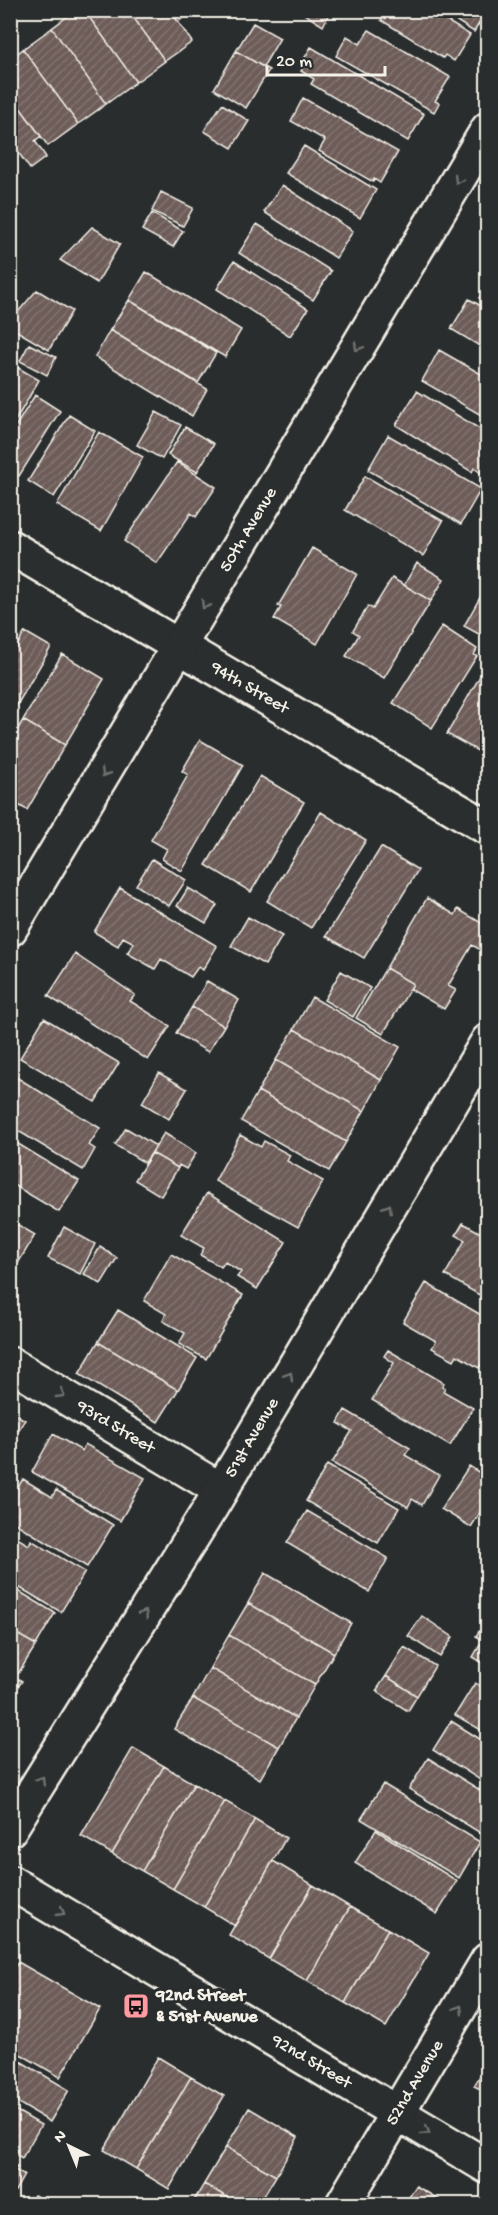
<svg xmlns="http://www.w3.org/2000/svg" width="498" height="2215" font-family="'Gochi Hand',sans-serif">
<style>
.building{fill:url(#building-hatch);stroke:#f4f1e8;stroke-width:1.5}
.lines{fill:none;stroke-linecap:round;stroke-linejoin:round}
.minor-casing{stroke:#f4f1e8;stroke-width:38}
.minor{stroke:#2a2d2e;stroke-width:33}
.oneway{stroke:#71726f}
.labels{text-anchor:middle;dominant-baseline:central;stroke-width:6;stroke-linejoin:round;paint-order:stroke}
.street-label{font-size:18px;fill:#f4f1e8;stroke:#2a2d2e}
.poi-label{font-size:18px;font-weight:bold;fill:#f4f1e8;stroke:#2a2d2e;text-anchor:start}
</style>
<defs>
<pattern id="building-hatch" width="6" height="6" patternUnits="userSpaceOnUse" patternTransform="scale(1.5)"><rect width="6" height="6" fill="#6d5b59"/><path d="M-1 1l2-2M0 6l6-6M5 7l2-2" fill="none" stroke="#827371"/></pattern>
</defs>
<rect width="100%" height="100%" fill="#2a2d2e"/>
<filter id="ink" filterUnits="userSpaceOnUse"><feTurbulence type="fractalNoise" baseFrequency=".0167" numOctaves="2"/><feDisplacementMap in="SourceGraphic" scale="12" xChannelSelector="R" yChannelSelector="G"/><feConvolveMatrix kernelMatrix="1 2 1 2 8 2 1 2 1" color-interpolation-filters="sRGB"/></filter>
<g filter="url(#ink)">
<!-- building -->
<path class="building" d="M76 10H84L136 82 106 104 52 28Z
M84 10H128L165 61 136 82Z
M128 10H170L192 42 165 61Z
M170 10H193L178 22Z
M298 10H331L323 26Z
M375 10H429L470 35 454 61 445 55 443 58 381 20 384 16Z
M439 10H487L474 32Z
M253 23 280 38 263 67 236 51Z
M52 28 106 104 78 124 23 49Z
M369 30 450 77 435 101 439 103 434 112 336 56 347 36 360 44Z
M311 47 424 114 408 141 311 84 314 79 301 71 307 61 304 59Z
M23 49 78 124 48 146 10 94V59Z
M236 51 269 70 246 108 214 89Z
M10 94 41 136 35 141 46 157 30 169 18 152 10 157Z
M303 98 398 152 380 183 374 179 373 182 319 151 325 140 291 121Z
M222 104 249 121 232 148 204 131Z
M304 146 376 190 360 218 286 173Z
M282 185 353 231 336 258 264 212Z
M161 192 193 208 183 226 152 211Z
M152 213 183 231 173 247 142 230Z
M257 224 331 271 313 300 239 253Z
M92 227 120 244 97 283 60 260Z
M234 261 308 309 290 336 217 289Z
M146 272 241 330 225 357 129 300Z
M488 283V303L479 298Z
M37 290 72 311 49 350 10 327V321Z
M469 299 488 310V351L451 329Z
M129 300 216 353 198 383 110 330Z
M110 330 207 389 192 416 95 357Z
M29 344 56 357 47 375 20 361Z
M439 350 488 378V419L422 381Z
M10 363 39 380 10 430Z
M417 391 488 434V463L481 473 474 468 472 472 396 425Z
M35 395 60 411 19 476 10 471V435Z
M156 412 181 425 162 459 137 445Z
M69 415 95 431 54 497 28 481Z
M185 427 214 444 197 472 168 455Z
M99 432 143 457 101 531 57 505Z
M388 435 481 489 461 524 368 470Z
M177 462 216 487 196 517 191 513 157 563 124 541Z
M365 476 443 521 423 556 345 510Z
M312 548 357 574 317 644 274 619 281 607 278 606Z
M417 563 444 579 431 601 404 585Z
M392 578 431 601 384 678 346 656 359 635 353 631 368 606 373 609Z
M482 594 488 597V639L464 626Z
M442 626 477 649 474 655 477 656 432 728 393 703Z
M25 632 51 647 10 717V658Z
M62 654 104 679 65 745 23 720Z
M488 662V750L485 755 447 734Z
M23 720 65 745 27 810 10 800V742Z
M200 740 243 765 182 871 162 859 167 849 151 840 188 775 182 771Z
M260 776 304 802 251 892 206 865Z
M321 812 366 840 311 928 267 901Z
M381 847 418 870 364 958 326 936Z
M152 859 186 880 169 906 136 885Z
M120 888 217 946 203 970 198 967 191 977 161 959 155 969 127 953 134 943 123 937 118 946 94 932Z
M188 888 217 905 206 923 177 906Z
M427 898 455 915 458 909 488 927V937L481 950 472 945 448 986 456 990 444 1009 410 989 413 984 386 968Z
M248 917 282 936 265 965 231 946Z
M75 954 135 995 130 1001 170 1026 148 1060 48 996Z
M386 968 413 984 383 1034 356 1018Z
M341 971 370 988 353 1017 324 1000Z
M207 981 239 1000 224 1026 192 1007Z
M312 997 400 1047 381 1080 294 1029Z
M192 1007 224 1026 208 1052 176 1033Z
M44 1018 119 1063 95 1102 20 1058Z
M294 1029 381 1080 364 1111 276 1060Z
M276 1060 364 1111 346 1142 258 1091Z
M159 1073 187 1089 169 1119 142 1103Z
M11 1074 100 1128 89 1145 95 1149 83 1170 10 1126Z
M258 1091 346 1142 329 1171 241 1121Z
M126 1128 156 1146 145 1163 115 1145Z
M164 1133 196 1153 186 1169 179 1165 178 1168 152 1153Z
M240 1135 261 1147 264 1141 290 1155 287 1161 323 1181 298 1227 215 1181Z
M10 1139 79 1181 59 1212 10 1183Z
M152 1153 178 1168 161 1196 135 1180Z
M207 1193 286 1242 257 1289 237 1277 241 1272 225 1262 221 1267 200 1255 204 1248 181 1235Z
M10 1220 35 1235 14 1270 10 1268Z
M463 1223 488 1237V1300L445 1275 465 1240 456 1235Z
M64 1227 95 1244 80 1274 48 1258Z
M100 1247 117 1258 101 1284 84 1274Z
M171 1254 243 1295 206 1359 179 1344 185 1333 163 1321 166 1314 144 1301Z
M426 1283 488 1319V1354L479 1368 457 1355 454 1360 432 1348 436 1341 403 1322Z
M118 1310 197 1358 178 1390 98 1342Z
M98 1342 178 1390 158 1422 79 1374Z
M388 1350 444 1383 442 1386 445 1388 443 1391 473 1408 450 1446 372 1400 394 1363 384 1356Z
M345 1410 410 1448 405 1455 439 1475 422 1505 412 1499 408 1507 332 1463 352 1431 338 1423Z
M10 1411 25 1420 10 1443Z
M53 1434 82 1451 85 1444 145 1478 120 1521 32 1472Z
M327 1465 399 1508 378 1543 306 1501Z
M469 1466 488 1478V1500L471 1527 441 1509Z
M23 1479 52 1497 56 1490 113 1525 87 1567 10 1520V1499Z
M307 1511 388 1558 369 1592 287 1543Z
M10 1534 29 1545 31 1540 85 1572 61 1612 10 1582Z
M265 1573 351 1623 334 1653 248 1603Z
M10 1586 55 1613 36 1645 10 1630Z
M248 1603 334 1653 315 1685 229 1635Z
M422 1616 453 1637 440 1657 408 1636Z
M486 1621 488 1622V1666L473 1657 483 1640 476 1636Z
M10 1630 36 1645 16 1677 10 1674Z
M229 1635 315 1685 296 1718 210 1668Z
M404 1647 435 1666 417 1696 386 1676Z
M210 1668 296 1718 279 1747 193 1698Z
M10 1674 22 1681 10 1699Z
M386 1676 417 1696 408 1711 376 1691Z
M475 1683 488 1690V1734L455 1715Z
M193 1698 279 1747 260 1779 174 1729Z
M451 1721 488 1744V1785L433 1750Z
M133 1748 164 1766 112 1854 81 1836Z
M428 1758 488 1795V1825L482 1834 409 1789Z
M164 1766 194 1784 142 1871 112 1854Z
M194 1784 225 1801 173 1889 142 1871Z
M383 1784 480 1842 459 1878 361 1819Z
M225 1801 255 1819 204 1907 173 1889Z
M255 1819 286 1838 235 1926 204 1907Z
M376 1830 457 1881 437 1914 355 1863Z
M273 1861 313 1885 269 1959 229 1935Z
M313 1885 350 1907 307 1981 269 1959Z
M350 1907 388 1929 345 2003 307 1981Z
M388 1929 429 1953 386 2027 345 2003Z
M18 1962 100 2009 60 2077 10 2048V1975Z
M10 2055 69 2090 50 2122 10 2098Z
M158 2057 191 2077 136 2169 104 2150Z
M488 2063V2093L474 2086Z
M191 2077 224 2096 169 2189 136 2169Z
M10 2107 41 2125 22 2158 10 2151Z
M249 2108 298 2137 276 2176 226 2147Z
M226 2147 276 2176 259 2204H239L204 2184Z
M10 2162 18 2167 15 2170 24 2175 14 2193 10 2190Z
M204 2184 239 2204H192Z
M416 2186 447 2204H405Z
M34 2195 50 2204H29Z"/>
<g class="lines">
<defs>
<g id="minor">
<path id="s1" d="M10 547 488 828"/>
<path id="s2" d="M10 929 488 129"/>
<path id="s3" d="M10 1364 221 1490"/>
<path id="s4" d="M10 1829 211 1507 488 1041"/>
<path id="s5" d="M10 1882 488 2167"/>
<path id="s6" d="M343 2204 488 1960"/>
</g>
</defs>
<!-- minor casing -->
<use href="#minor" class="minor-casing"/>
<!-- minor -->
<use href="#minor" class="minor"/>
</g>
<!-- one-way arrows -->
<defs><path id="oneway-chevron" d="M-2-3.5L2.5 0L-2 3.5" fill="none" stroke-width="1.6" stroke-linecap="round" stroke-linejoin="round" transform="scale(1.5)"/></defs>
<g class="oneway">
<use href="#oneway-chevron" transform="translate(458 180) rotate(121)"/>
<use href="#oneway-chevron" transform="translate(358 347) rotate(121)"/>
<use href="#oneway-chevron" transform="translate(205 605) rotate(121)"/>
<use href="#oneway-chevron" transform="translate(105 773) rotate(121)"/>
<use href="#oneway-chevron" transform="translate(388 1208) rotate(-59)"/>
<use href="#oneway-chevron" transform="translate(289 1376) rotate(-59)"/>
<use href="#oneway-chevron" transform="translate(61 1394) rotate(31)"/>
<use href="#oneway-chevron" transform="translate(144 1614) rotate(-58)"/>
<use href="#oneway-chevron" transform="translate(41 1780) rotate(-58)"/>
<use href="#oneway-chevron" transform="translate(61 1912) rotate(31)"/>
<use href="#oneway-chevron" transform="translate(459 2009) rotate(-59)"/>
<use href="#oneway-chevron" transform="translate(426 2131) rotate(31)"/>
</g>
</g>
<!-- icons -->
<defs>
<symbol id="bus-square" viewBox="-11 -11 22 22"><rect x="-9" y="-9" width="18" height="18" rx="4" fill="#ff9aa2" stroke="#2a2d2e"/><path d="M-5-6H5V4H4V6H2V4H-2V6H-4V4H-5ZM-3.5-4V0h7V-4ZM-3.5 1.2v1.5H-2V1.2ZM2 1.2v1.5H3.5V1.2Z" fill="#111"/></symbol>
</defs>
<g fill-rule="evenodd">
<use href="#bus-square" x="121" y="1991" width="30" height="30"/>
</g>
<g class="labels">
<!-- street labels -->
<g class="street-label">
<text stroke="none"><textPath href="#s2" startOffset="465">50th Avenue</textPath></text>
<text stroke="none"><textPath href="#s1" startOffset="278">94th Street</textPath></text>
<text stroke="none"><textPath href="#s3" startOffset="123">93rd Street</textPath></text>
<text stroke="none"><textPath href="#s4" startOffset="460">51st Avenue</textPath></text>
<text stroke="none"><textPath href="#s5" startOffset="351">92nd Street</textPath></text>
<text stroke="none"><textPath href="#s6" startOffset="141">52nd Avenue</textPath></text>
</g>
<!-- poi labels -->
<g class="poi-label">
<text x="156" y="1996">92nd Street<tspan x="156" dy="21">&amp; 51st Avenue</tspan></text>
</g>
</g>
<!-- margin -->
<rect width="498" height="2215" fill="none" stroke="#2a2d2e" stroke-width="36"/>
<rect x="18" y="18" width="462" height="2179" fill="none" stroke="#f4f1e8" stroke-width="2" filter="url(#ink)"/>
<!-- north arrow -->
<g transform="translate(69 2146) rotate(317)" stroke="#2a2d2e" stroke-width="4.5" paint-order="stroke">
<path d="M0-4.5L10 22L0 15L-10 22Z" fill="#f4f1e8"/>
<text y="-9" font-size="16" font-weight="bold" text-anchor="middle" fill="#f4f1e8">N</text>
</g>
<!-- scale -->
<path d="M267 66v9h118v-9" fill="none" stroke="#f4f1e8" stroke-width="3"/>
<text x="276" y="66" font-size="18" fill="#f4f1e8" stroke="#2a2d2e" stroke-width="4.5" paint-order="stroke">20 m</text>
</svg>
